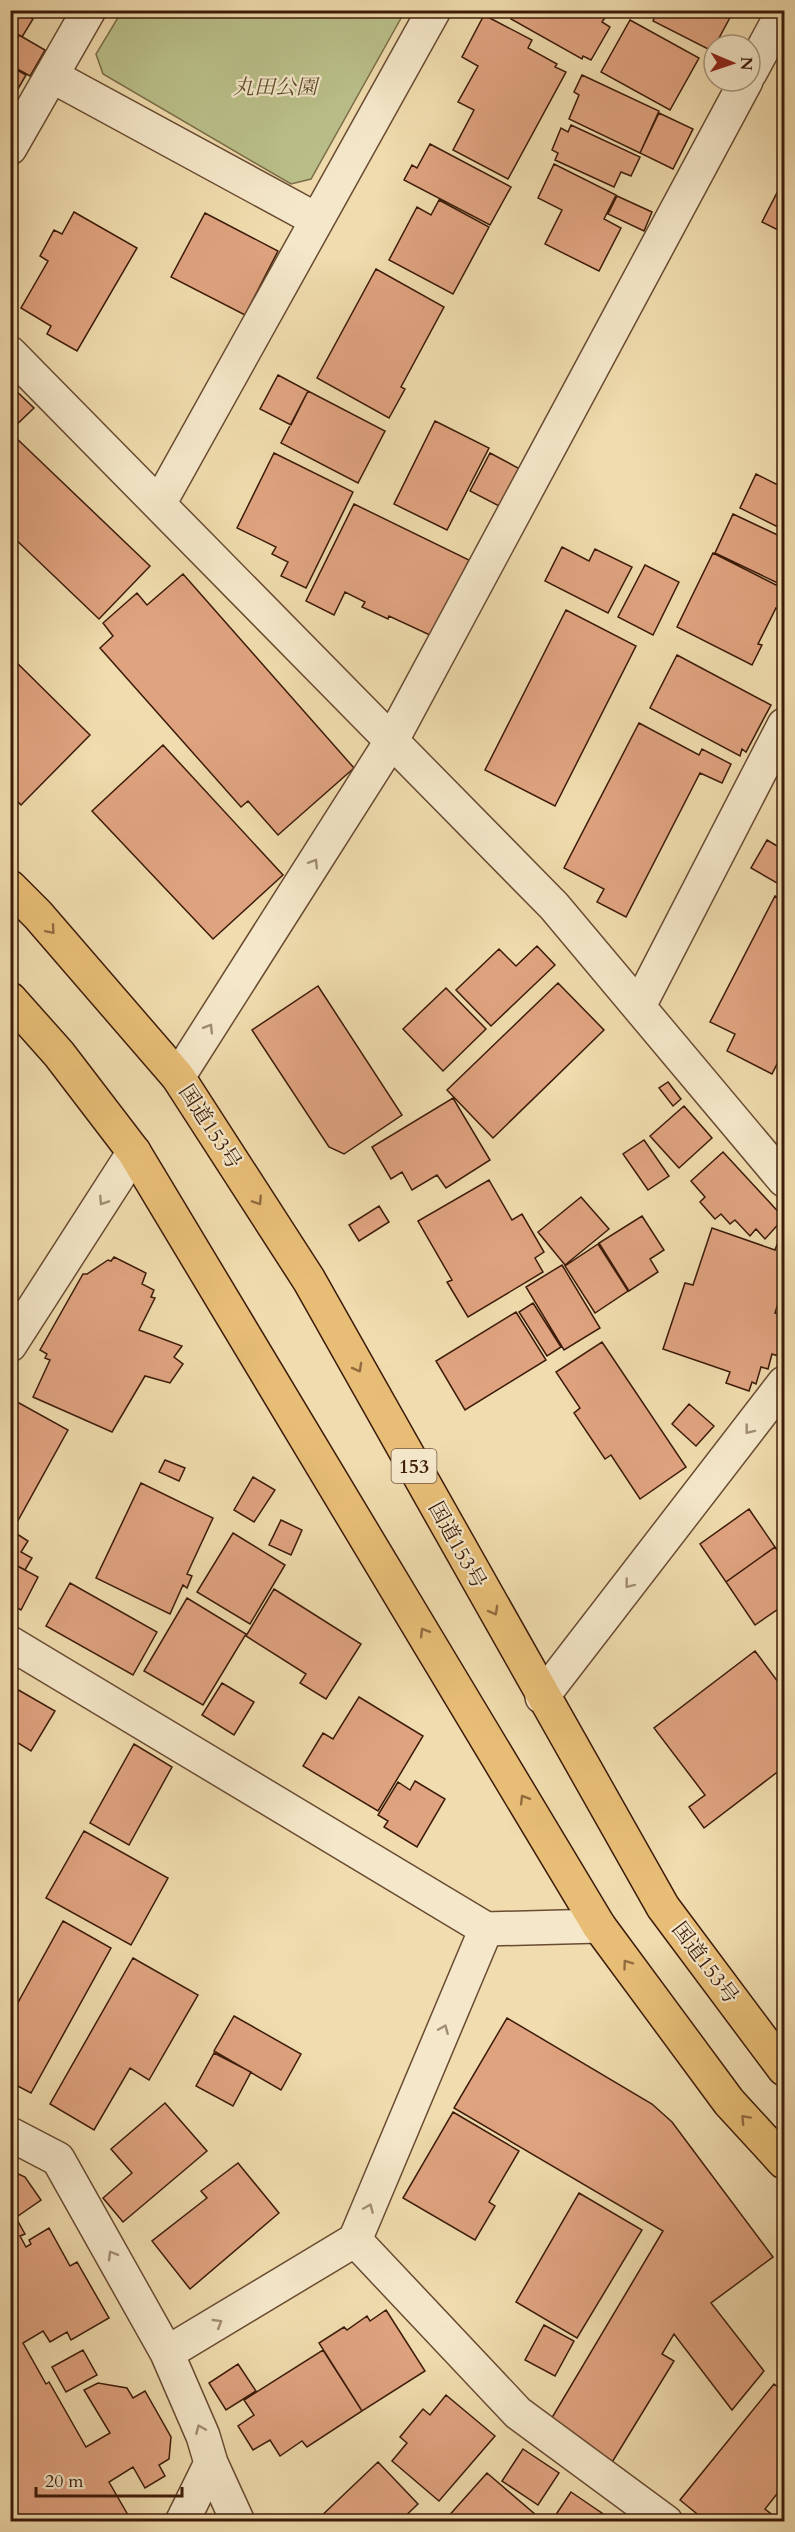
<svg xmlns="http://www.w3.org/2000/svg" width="795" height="2532" font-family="Cardo,'Noto Serif JP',serif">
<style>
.green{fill:#bac08a;stroke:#7b6e4a;stroke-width:1.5}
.building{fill:#e0a380;stroke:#3c1b09;stroke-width:1.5}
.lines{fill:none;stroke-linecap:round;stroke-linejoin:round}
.minor-casing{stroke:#694b32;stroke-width:36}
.trunk-casing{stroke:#3c1b09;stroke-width:36}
.minor{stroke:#f5e8ca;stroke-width:33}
.trunk{stroke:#e8be77;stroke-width:33}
.oneway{stroke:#a28c73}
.oneway2{stroke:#926c40}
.labels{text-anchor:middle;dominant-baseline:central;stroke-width:4.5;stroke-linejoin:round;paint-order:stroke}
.shield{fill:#f5e8ca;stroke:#745843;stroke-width:1.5}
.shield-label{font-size:20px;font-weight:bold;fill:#3c1b09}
.park-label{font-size:21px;font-style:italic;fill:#624d30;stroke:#f5e8ca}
.street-label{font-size:21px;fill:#3c1b09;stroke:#f5e8ca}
</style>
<rect width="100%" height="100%" fill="#f0dcae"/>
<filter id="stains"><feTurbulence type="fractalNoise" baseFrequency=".00333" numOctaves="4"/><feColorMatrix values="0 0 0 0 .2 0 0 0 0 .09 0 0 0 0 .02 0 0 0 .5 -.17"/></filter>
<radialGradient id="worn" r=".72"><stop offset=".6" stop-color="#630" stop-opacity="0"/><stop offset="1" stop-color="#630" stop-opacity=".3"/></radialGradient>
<!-- green -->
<path class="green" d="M122 11V10L405 11 311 179 291 184 103 74 96 54Z"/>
<!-- building -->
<path class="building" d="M10 10H18L33 19 22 37 19 35 10 50Z
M516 10H596L606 16 602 22 610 27 591 60 583 56 582 59 511 19Z
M658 10H730L733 12 712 51 653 21Z
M484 15 532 40 528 48 557 64 555 67 566 72 508 179 453 150 474 110 458 102 478 66 462 57Z
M630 20 699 58 670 110 601 72Z
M19 35 45 50 30 76 10 65V50Z
M10 66 26 75 15 94 12 93 10 96Z
M582 75 659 111 640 153 569 119 579 95 574 92Z
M659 113 693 129 673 169 640 153Z
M571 125 640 157 631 176 621 172 614 187 555 160 558 153 552 150 561 128 568 132Z
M430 144 511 187 490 225 404 180 412 165 417 168Z
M554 164 616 195 604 219 621 228 599 271 545 244 562 210 538 198Z
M782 183 784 184V233L762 222Z
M617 196 652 212 644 231 608 214Z
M439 200 489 227 453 294 389 260 417 207 431 215Z
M74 212 137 248 77 351 47 334 51 326 21 308 48 261 40 256 54 230 62 234Z
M205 213 278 251 245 315 171 277Z
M376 269 444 307 401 387 405 389 389 418 317 378Z
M278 375 308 391 291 425 260 409Z
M10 385 34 408 10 431Z
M308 391 385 431 358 483 281 443Z
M435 421 489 448 447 530 394 504Z
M13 435 150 566 99 619 10 534V438Z
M274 453 353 492 306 588 281 576 288 562 272 554 276 547 237 528Z
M490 453 520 469 501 507 470 491Z
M756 474 784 488V534L781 532 782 529 740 508Z
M354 504 469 560 432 636 389 616 388 619 362 607 365 602 345 592 334 615 306 601Z
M733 514 784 538V586L715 553Z
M562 547 589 561 595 549 632 567 608 613 545 581Z
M713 553 784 589V603L781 610 776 608 758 644 762 645 752 665 677 627Z
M645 565 679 582 653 635 618 617Z
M183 574 354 768 278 835 248 801 241 807 100 648 113 636 103 623 137 593 147 605Z
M566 610 636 646 555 806 485 770Z
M677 655 771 705 746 752 742 749 740 756 650 708Z
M10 656 90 735 21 805 10 794Z
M639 723 699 755 702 749 731 764 722 783 700 773 626 917 597 902 604 889 564 868Z
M163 745 283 875 213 939 92 811Z
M767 840 784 850V887L751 868Z
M775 896 784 901V1050L772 1074 727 1051 735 1034 710 1022Z
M537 946 555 965 491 1026 456 990 499 949 516 966Z
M558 983 604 1030 493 1138 447 1090Z
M318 986 402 1115 344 1154 329 1147 252 1030Z
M446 988 486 1029 443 1071 403 1029Z
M668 1082 681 1099 673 1106 659 1088Z
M453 1098 490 1160 446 1188 437 1175 412 1190 402 1172 391 1179 372 1147Z
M684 1106 712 1138 679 1168 650 1136Z
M644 1140 669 1176 648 1190 623 1154Z
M723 1152 784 1218 765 1239 756 1229 750 1236 735 1220 730 1224 721 1214 715 1219 700 1202 705 1197 691 1181Z
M489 1180 512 1220 522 1214 544 1252 535 1258 543 1272 468 1317 447 1282 452 1280 418 1221Z
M581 1197 609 1229 565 1265 538 1232Z
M379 1206 389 1222 359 1241 349 1225Z
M642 1216 664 1250 650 1259 658 1272 629 1291 599 1243Z
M712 1228 775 1250 780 1237 784 1238V1285L775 1313 784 1316V1335L778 1356 772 1354 768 1369 761 1367 756 1384 752 1382 749 1391 726 1383 730 1372 663 1349 685 1283 693 1285Z
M598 1244 628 1291 595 1313 565 1266Z
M114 1257 146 1273 142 1284 154 1290 151 1297 155 1298 139 1330 182 1346 174 1357 183 1364 170 1383 145 1376 112 1432 33 1397 50 1360 45 1358 47 1354 40 1350 83 1274H87L108 1260 111 1261Z
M562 1265 600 1328 564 1350 526 1287Z
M533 1303 561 1347 547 1356 519 1312Z
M516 1312 546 1360 465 1410 436 1361Z
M602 1342 686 1467 640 1499 611 1455 605 1459 574 1413 580 1408 556 1372Z
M10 1398 68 1430 10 1535Z
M689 1404 714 1426 696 1446 672 1424Z
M165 1460 185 1468 179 1481 159 1472Z
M253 1477 275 1490 254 1522 234 1510Z
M141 1483 213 1518 187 1574 192 1576 187 1588 183 1585 170 1614 96 1578Z
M749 1509 775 1547 726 1582 700 1544Z
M281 1520 302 1530 291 1555 269 1545Z
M233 1533 285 1565 250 1624 197 1592Z
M17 1534 28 1541 21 1552 32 1558 25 1570 10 1562V1546Z
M775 1547 784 1560V1605L755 1625 726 1582Z
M10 1562 38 1577 21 1610 10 1604Z
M70 1583 157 1632 133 1675 46 1626Z
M274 1589 361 1644 326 1699 300 1683 306 1674 246 1636Z
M187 1598 246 1634 203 1705 144 1671Z
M755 1651 784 1690V1767L704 1828 689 1807 705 1795 654 1728Z
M222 1683 254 1702 234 1735 202 1715Z
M15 1688 55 1711 31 1751 10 1738V1695Z
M359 1697 423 1736 378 1811 303 1766 323 1733 333 1739Z
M134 1744 172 1767 129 1845 90 1823Z
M415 1781 445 1799 417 1847 384 1827 388 1821 378 1815 398 1782 410 1790Z
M84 1831 168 1878 131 1945 46 1898Z
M63 1921 111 1948 31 2093 10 2082V2017Z
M133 1958 198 1995 149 2080 130 2068 94 2130 50 2104Z
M234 2016 301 2054 281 2090 214 2051Z
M507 2018 652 2104 672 2122 773 2257 711 2303 764 2371 732 2410 674 2334 662 2354 674 2361 611 2464 547 2426 663 2231 454 2108Z
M214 2053 251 2072 233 2106 196 2086Z
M165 2103 207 2151 123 2222 103 2198 132 2173 111 2149Z
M453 2112 519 2151 489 2202 495 2206 475 2240 403 2198Z
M238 2163 279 2213 190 2289 152 2241 207 2198 201 2191Z
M10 2170 25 2177 41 2200 18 2216 10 2203Z
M579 2193 642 2230 577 2338 516 2302Z
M10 2207 25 2234 20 2236 26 2247 31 2244 29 2240 49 2228 70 2266 77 2262 109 2318 71 2340 67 2332 50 2342 43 2331 23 2343 46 2384 49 2382 86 2447 110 2433 84 2390 98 2383 127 2388 133 2398 145 2391 171 2437 169 2459 159 2465 165 2476 145 2488 133 2467 109 2482 132 2522 10 2521Z
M386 2310 425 2371 362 2411 319 2343 344 2327 347 2330 367 2316 370 2321Z
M544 2325 574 2341 555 2376 525 2360Z
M83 2350 97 2375 66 2392 52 2367Z
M323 2350 362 2411 307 2447 302 2441 280 2456 270 2440 253 2450 238 2426 254 2415 244 2400Z
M238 2364 256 2391 226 2410 209 2383Z
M774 2384 784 2392V2485L765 2509 774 2516 769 2522H707L680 2500Z
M446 2395 495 2436 439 2501 392 2461 407 2443 400 2437 423 2409 430 2415Z
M523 2449 559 2473 538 2505 502 2481Z
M378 2462 418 2504 399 2522H315Z
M487 2473 543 2521 542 2522H449L446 2519Z
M571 2492 615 2522H551Z"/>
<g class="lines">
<defs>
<path id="minor" d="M750 73 784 10
M52 76 317 220
M10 148 89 10
M10 353 554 906 784 1180
M159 504 434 10
M639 1006 784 725
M178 1077 392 740 746 81
M10 1345 134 1152
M10 1643 486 1929 599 1926
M542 1697 784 1383
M10 2134 58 2159 167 2353 203 2436 211 2463 238 2522
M355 2240 518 2413 666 2522
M167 2353 355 2240 486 1929
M182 2522 211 2463"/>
<path id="trunk" d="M10 887 38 915 178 1077 309 1280 663 1907 784 2069
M10 999 59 1054 134 1152 599 1926 729 2102 784 2162"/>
</defs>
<!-- minor casing -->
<use href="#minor" class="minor-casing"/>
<!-- trunk casing -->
<use href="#trunk" class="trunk-casing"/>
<!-- minor -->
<use href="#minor" class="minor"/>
<!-- trunk -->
<use href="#trunk" class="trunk"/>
</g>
<!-- one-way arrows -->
<defs><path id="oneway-chevron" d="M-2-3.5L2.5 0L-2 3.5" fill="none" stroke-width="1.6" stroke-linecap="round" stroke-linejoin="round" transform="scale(1.5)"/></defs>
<g class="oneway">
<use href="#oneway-chevron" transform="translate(314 863) rotate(-58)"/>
<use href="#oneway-chevron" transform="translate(209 1028) rotate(-58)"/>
<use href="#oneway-chevron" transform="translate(103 1201) rotate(123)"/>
<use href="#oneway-chevron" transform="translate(749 1430) rotate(128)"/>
<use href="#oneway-chevron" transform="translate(629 1584) rotate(128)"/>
<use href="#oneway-chevron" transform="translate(444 2029) rotate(-67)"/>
<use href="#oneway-chevron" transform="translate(369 2208) rotate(-67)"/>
<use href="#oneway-chevron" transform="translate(112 2255) rotate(-120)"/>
<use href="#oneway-chevron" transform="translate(218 2323) rotate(-31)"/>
<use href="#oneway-chevron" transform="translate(200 2429) rotate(-113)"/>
</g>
<g class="oneway2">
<use href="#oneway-chevron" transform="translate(51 930) rotate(49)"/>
<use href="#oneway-chevron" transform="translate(258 1201) rotate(57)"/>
<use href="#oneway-chevron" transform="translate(358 1368) rotate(61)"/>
<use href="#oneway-chevron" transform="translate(494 1611) rotate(61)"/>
<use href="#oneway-chevron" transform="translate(424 1632) rotate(-121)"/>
<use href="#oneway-chevron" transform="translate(524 1799) rotate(-121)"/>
<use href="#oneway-chevron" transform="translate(627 1964) rotate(-126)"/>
<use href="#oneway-chevron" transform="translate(745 2119) rotate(-133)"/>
</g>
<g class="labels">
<!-- shield labels -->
<rect class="shield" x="391.5" y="1449" width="45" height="34" rx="4.5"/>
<g class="shield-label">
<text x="414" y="1466">153</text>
</g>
<!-- park labels -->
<g class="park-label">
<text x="275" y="87">丸田公園</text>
</g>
<!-- street labels -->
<g class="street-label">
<text transform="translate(210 1127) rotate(57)">国道153号</text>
<text transform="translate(457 1545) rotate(61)">国道153号</text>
<text transform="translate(705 1963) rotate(53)">国道153号</text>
</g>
</g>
<!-- margin -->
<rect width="795" height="2532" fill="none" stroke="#f0dcae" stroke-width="36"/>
<rect x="12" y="12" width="771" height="2508" fill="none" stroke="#3c1b09" stroke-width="3"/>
<rect x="18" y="18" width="759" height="2496" fill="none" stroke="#3c1b09" stroke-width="1.5"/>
<!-- north arrow -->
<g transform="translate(732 63) rotate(92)"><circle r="28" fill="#f5e8ca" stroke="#ab967d" stroke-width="1.5"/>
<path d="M0-4.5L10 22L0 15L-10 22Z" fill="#8f2418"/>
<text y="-9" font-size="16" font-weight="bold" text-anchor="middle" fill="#3c1b09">N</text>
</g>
<!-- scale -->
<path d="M36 2487v9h146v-9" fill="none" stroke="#3c1b09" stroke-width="3"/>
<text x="45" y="2487" font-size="18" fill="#3c1b09" stroke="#f5e8ca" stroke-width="4.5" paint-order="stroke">20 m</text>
<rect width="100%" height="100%" filter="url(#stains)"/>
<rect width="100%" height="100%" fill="url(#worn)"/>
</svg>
